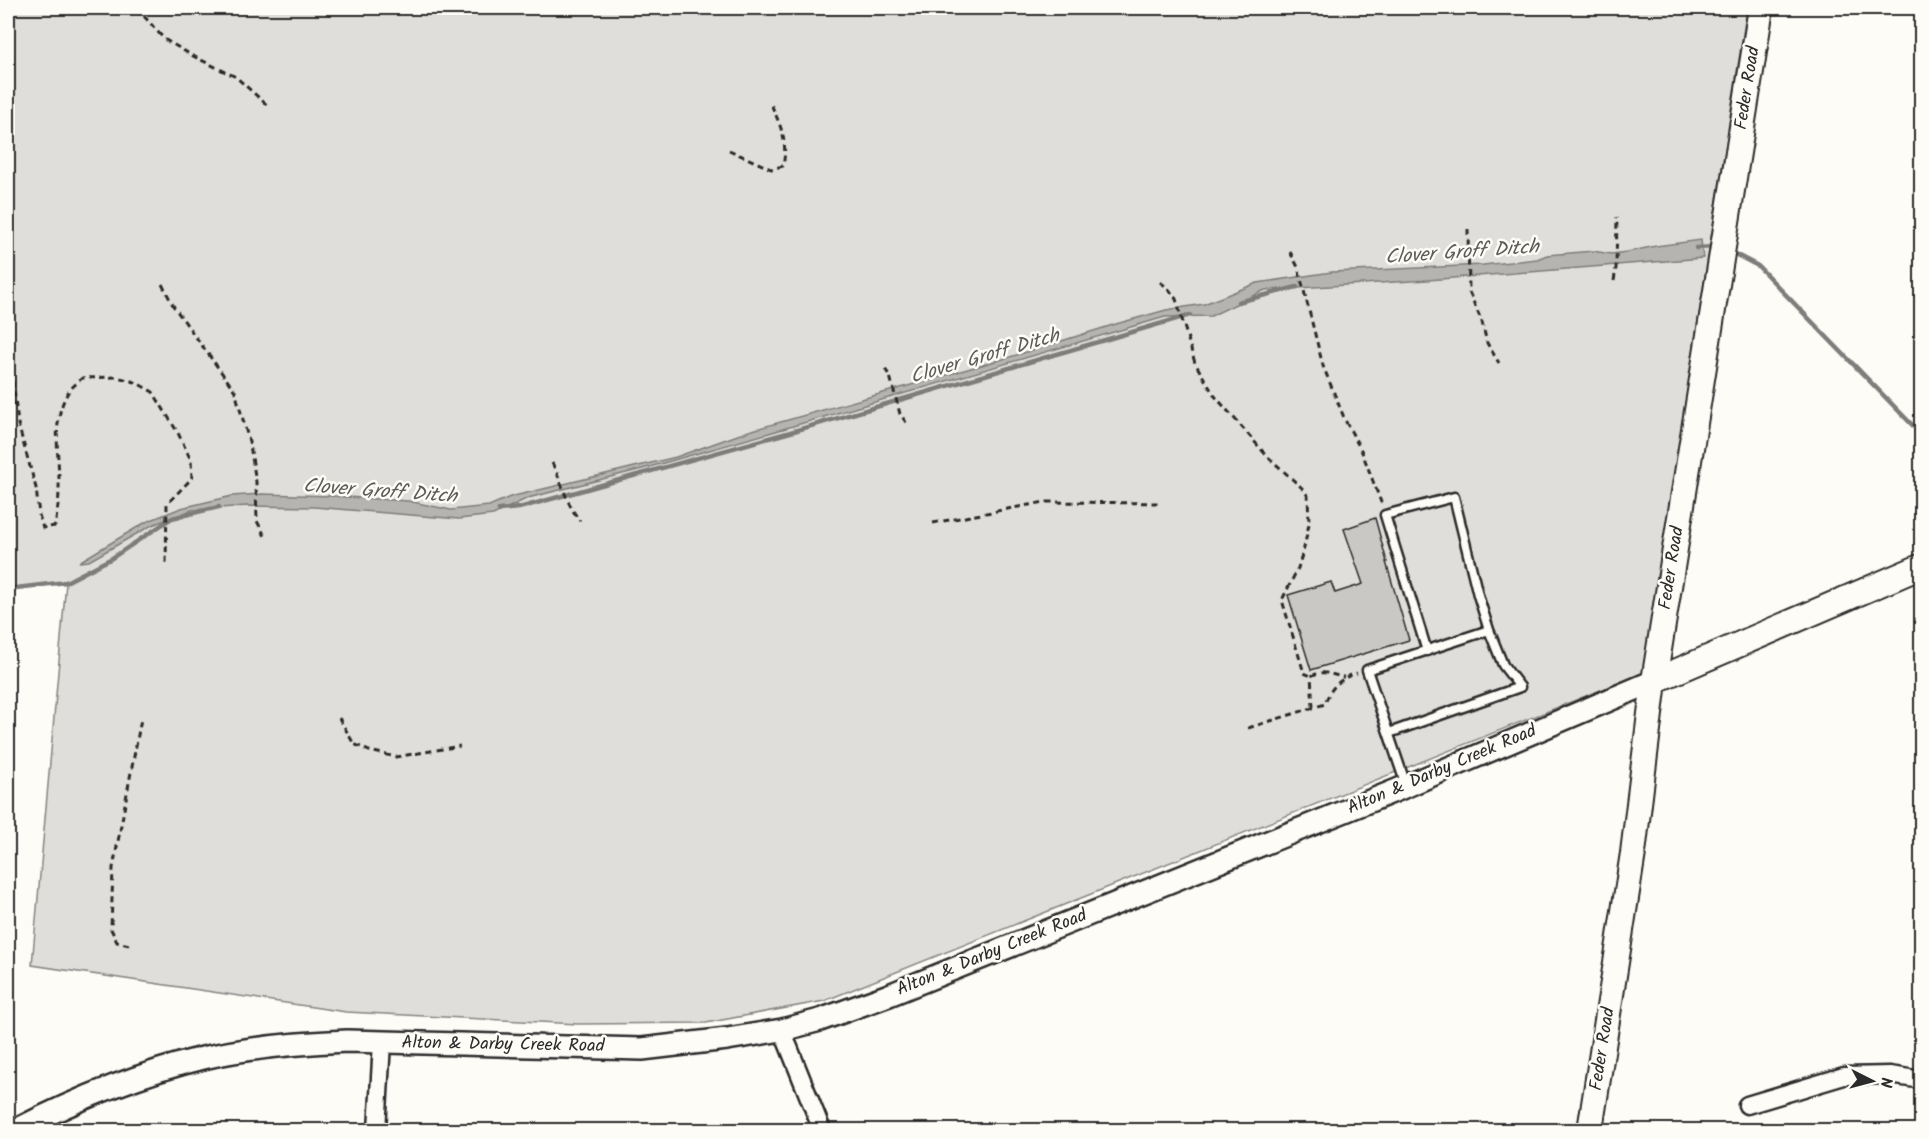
<svg xmlns="http://www.w3.org/2000/svg" width="1929" height="1138" font-family="Kalam,sans-serif">
<style>
.green{fill:#dfdeda;stroke:#858482;stroke-width:1.5}
.water{fill:#b5b4b1;stroke:#7e7d7b;stroke-width:1.5}
.lines{fill:none;stroke-linecap:round;stroke-linejoin:round}
.stream{stroke:#7e7d7b;stroke-width:4.5}
.building{fill:#c9c8c4;stroke:#2b2b2b;stroke-width:1.5}
.service-casing{stroke:#2b2b2b;stroke-width:13}
.minor-casing{stroke:#2b2b2b;stroke-width:21}
.tertiary-casing{stroke:#2b2b2b;stroke-width:26}
.secondary-casing{stroke:#2b2b2b;stroke-width:28}
.path{stroke:#2b2b2b;stroke-width:3;stroke-dasharray:6 4.5;stroke-linecap:butt}
.service{stroke:#fdfcf7;stroke-width:8}
.minor{stroke:#fdfcf7;stroke-width:16}
.tertiary{stroke:#fdfcf7;stroke-width:21}
.secondary{stroke:#fdfcf7;stroke-width:24}
.labels{text-anchor:middle;dominant-baseline:central;stroke-width:5;stroke-linejoin:round;paint-order:stroke}
.street-label{font-size:18px;fill:#2b2b2b;stroke:#fdfcf7}
.water-label{font-size:20px;font-style:italic;fill:#5b5b5a;stroke:#fdfcf7}
</style>
<rect width="100%" height="100%" fill="#fdfcf7"/>
<filter id="ink" filterUnits="userSpaceOnUse"><feTurbulence type="fractalNoise" baseFrequency=".0167" numOctaves="2"/><feDisplacementMap in="SourceGraphic" scale="12" xChannelSelector="R" yChannelSelector="G"/><feConvolveMatrix kernelMatrix="1 2 1 2 8 2 1 2 1" color-interpolation-filters="sRGB"/></filter>
<g filter="url(#ink)">
<!-- green -->
<path class="green" d="M8 8H1747L1643 673 824 1001 706 1023 578 1024 346 1012 32 965 66 582 8 589Z"/>
<!-- water -->
<path class="water" d="M1701 240 1703 258 1428 280 1265 290 1211 316 1165 317 776 431 646 468 528 498 493 515 459 519 314 507 247 506 192 510 152 525 89 561 79 562 146 522 181 508 232 496 262 494 332 496 408 501 451 510 489 506 510 497 676 457 749 431 1010 357 1116 324 1166 310 1204 304 1257 283 1332 272 1483 265 1537 259 1547 255 1593 251 1611 254 1627 252 1656 246Z"/>
<g class="lines">
<!-- stream -->
<path class="stream" d="M1696 248 1715 247
M1731 252 1758 266 1922 435
M1238 302 1297 287
M499 510 519 508 787 433 1190 315
M8 589 66 582 112 558 172 518 219 507"/>
</g>
<!-- building -->
<path class="building" d="M1375 518 1387 562H1386L1409 640 1311 670 1288 595 1331 582 1335 593 1363 584 1344 529Z"/>
<g class="lines">
<defs>
<path id="service" d="M1427 651 1385 515 1454 497 1478 595 1489 630
M1389 733 1520 687 1503 665 1489 630 1367 670 1406 785"/>
<path id="minor" d="M782 1030 822 1130
M1747 1105 1844 1076 1890 1075 1922 1080
M377 1130 382 1042"/>
<path id="tertiary" d="M16 1130C75 1100 137 1074 203 1058 250 1047 299 1043 347 1041L642 1049 727 1039 782 1030 820 1020 889 995 1397 790 1654 681"/>
<path id="secondary" d="M1654 681 1922 566
M1590 1130 1633 853 1654 681 1761 8"/>
</defs>
<!-- service casing -->
<use href="#service" class="service-casing"/>
<!-- minor casing -->
<use href="#minor" class="minor-casing"/>
<!-- tertiary casing -->
<use href="#tertiary" class="tertiary-casing"/>
<!-- secondary casing -->
<use href="#secondary" class="secondary-casing"/>
<!-- path -->
<path class="path" d="M137 8 164 39 193 56 236 77 268 106
M729 150 771 169 783 166C788 141 781 127 771 104
M1468 229 1469 292 1482 322 1487 343 1499 363
M1290 252 1298 267 1323 366 1345 420 1362 452 1382 505
M1614 281 1616 268 1617 217
M1160 282 1168 288 1176 299 1195 363 1214 395 1267 456 1302 488 1308 496 1309 524 1304 548 1298 568 1282 600 1304 673 1311 676
M162 284 174 307 235 391 250 445 256 482 257 521 266 538
M885 369 890 376 900 414 908 425
M13 381 18 424 36 488 39 515 43 528 55 526C57 514 59 501 59 489 60 458 51 425 66 396 69 389 76 384 82 378L117 377 135 382 153 392 178 433 191 460 192 478 167 504 166 563
M552 463C563 483 565 502 580 521
M933 523 1045 502 1162 503
M1313 707 1311 676C1326 669 1329 675 1344 677
M339 718 354 744 369 751 396 757 460 746
M1248 728 1325 704C1330 687 1341 678 1357 673
M129 945 117 942 111 929 113 868 141 719"/>
<!-- service -->
<use href="#service" class="service"/>
<!-- minor -->
<use href="#minor" class="minor"/>
<!-- tertiary -->
<use href="#tertiary" class="tertiary"/>
<!-- secondary -->
<use href="#secondary" class="secondary"/>
</g>
</g>
<g class="labels">
<!-- street labels -->
<g class="street-label">
<text transform="translate(1748 88) rotate(-81)">Feder Road</text>
<text transform="translate(1672 568) rotate(-81)">Feder Road</text>
<text transform="translate(1442 770) rotate(-23)">Alton &amp; Darby Creek Road</text>
<text transform="translate(992 953) rotate(-22)">Alton &amp; Darby Creek Road</text>
<text transform="translate(503 1045) rotate(1)">Alton &amp; Darby Creek Road</text>
<text transform="translate(1603 1049) rotate(-81)">Feder Road</text>
</g>
<!-- water labels -->
<g class="water-label">
<text transform="translate(1462 253) rotate(-4)">Clover Groff Ditch</text>
<text transform="translate(985 357) rotate(-16)">Clover Groff Ditch</text>
<text transform="translate(380 492) rotate(4)">Clover Groff Ditch</text>
</g>
</g>
<!-- margin -->
<rect width="1929" height="1138" fill="none" stroke="#fdfcf7" stroke-width="30"/>
<rect x="15" y="15" width="1899" height="1108" fill="none" stroke="#2b2b2b" stroke-width="2" filter="url(#ink)"/>
<!-- north arrow -->
<g transform="translate(1872 1081) rotate(96)" stroke="#fdfcf7" stroke-width="4.5" paint-order="stroke">
<path d="M0-4.5L10 22L0 15L-10 22Z" fill="#2b2b2b"/>
<text y="-9" font-size="16" font-weight="bold" text-anchor="middle" fill="#2b2b2b">N</text>
</g>
</svg>
